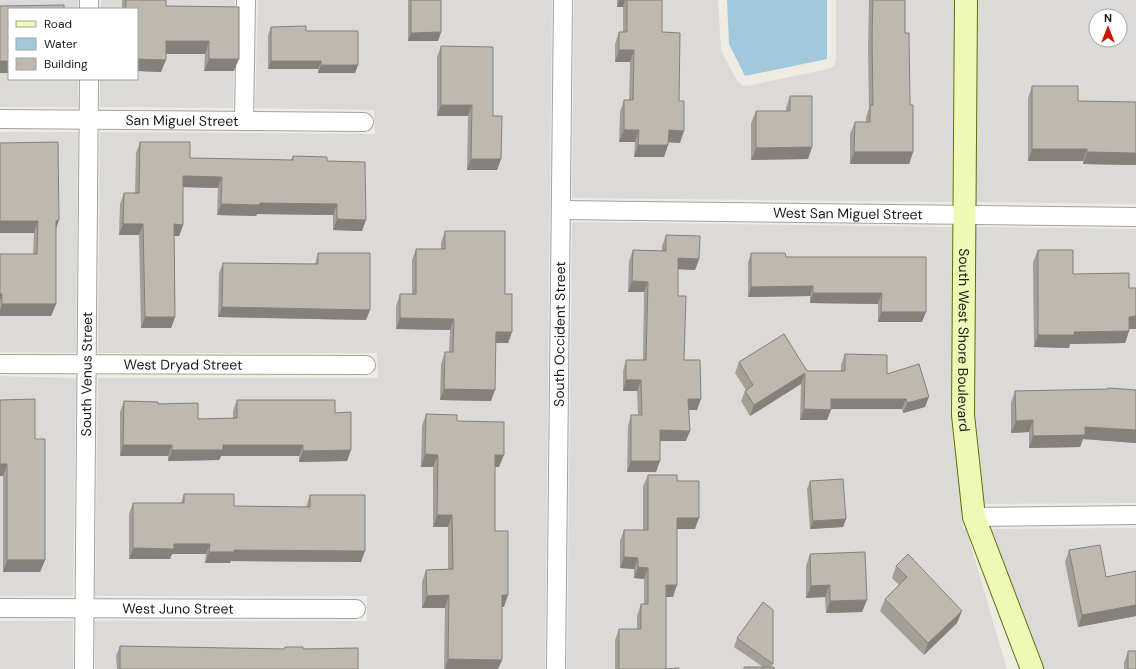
<svg xmlns="http://www.w3.org/2000/svg" width="1136" height="669" font-family="'DM Sans',sans-serif">
<style>
.residential{fill:#dbdad9;fill-rule:evenodd}
.water{fill:#a2c8dc}
.lines{fill:none;stroke-linecap:round;stroke-linejoin:round}
.street-casing{stroke:#a3a3a3;stroke-width:20}
.secondary-casing{stroke:#597205;stroke-width:24}
.street{stroke:#fff;stroke-width:18}
.secondary{stroke:#edf9b5;stroke-width:22}
.wall{fill:#a39e96}
.shaded-wall{fill:#85817a}
.building{fill:#beb8af;stroke:#85817a}
.labels{text-anchor:middle;dominant-baseline:central;stroke-width:3;stroke-linejoin:round;paint-order:stroke}
.street-label{font-size:14px;fill:#1c1c1c;stroke:#fff}
</style>
<rect width="100%" height="100%" fill="#eeebe2"/>
<!-- residential -->
<path class="residential" d="M0 0H78V9H9V79H78V107H0Z
M101 0H235L233 108 100 107V79H137V9H101Z
M258 0H552L545 669H95V621H367V596H95L98 378H378L377 353H98L100 132 375 134 374 110 255 108Z
M574 0H718L721 50 737 81 742 85 747 86 828 69 834 66 836 59V0H955L952 202 572 198Z
M977 0H1136V204L975 202ZM1096 16H1120V40H1096Z
M0 132H78L76 353 0 352Z
M572 222 952 227V415L963 518V529H966L1007 669H567Z
M975 227 1136 229V503L984 504 974 415Z
M0 376 76 378 73 596H0Z
M1136 528V669H1031L989 529Z
M0 621H73V669H0Z"/>
<!-- water -->
<path class="water" d="M727 0H827V59L745 76 729 44Z"/>
<g class="lines">
<defs>
<g id="street">
<path d="M89 9V0"/>
<path id="s1" d="M0 119 364 122"/>
<path d="M244 121 246 0"/>
<path id="s2" d="M561 210 1136 217"/>
<path id="s3" d="M0 364 366 365"/>
<path d="M974 517 1136 515"/>
<path id="s4" d="M0 608 356 609"/>
<path id="s5" d="M84 669 89 79"/>
<path id="s6" d="M556 669 563 0"/>
</g>
<g id="secondary">
<path id="s7" d="M966 0 963 415 974 517 1032 669"/>
</g>
</defs>
<!-- street casing -->
<use href="#street" class="street-casing"/>
<!-- secondary casing -->
<use href="#secondary" class="secondary-casing"/>
<!-- street -->
<use href="#street" class="street"/>
<!-- secondary -->
<use href="#secondary" class="secondary"/>
</g>
<!-- wall -->
<path class="wall" d="M122 0H166V6L239 7 234 71H204L205 54H166L161 72 137 71V9H122Z
M408 0H441V32L438 41H408Z
M617 0H662V32L679 101 680 143 668 142V145L664 157H634L635 142H619L620 112 624 100H629L630 62H615V44L619 32H623V7H617Z
M869 0H905V33L913 152 909 164H850V134L855 122H866V117L869 108 868 48Z
M271 27 306 31 358 65 355 73H318V69H268V35Z
M441 46 493 116 501 159 497 170H467L468 116H437V57Z
M1032 86 1078 101 1136 102V165L1083 164V161H1028V98Z
M790 96 812 147 808 159 751 160V123L756 111H786V108Z
M140 142 190 158 291 160 293 156 327 161 362 231 333 230V215L257 214 256 216 217 215 218 188 183 187V225L179 236H174L175 317 171 328H141L139 235H119L120 204 124 193H135L136 153Z
M0 143 56 231V304L51 316H0V254H33L34 233H0Z
M445 231 505 294 512 332 508 343H496L491 401 440 400 441 364 445 352H449L450 330 396 329V306L400 294H412V260L416 249H441V243Z
M666 235 699 259 695 270 678 269V296L684 360 697 410H689L686 441H660L656 472H627L628 426 631 415H638L637 391H623V371L626 360H643L644 292H628L629 261 633 250 662 251V246Z
M1038 250 1073 274 1129 288H1136V329H1129V331L1125 343 1070 344 1069 348 1034 347 1033 262Z
M318 253 366 320 218 317 219 273 223 263 315 264Z
M751 253 786 257H926L922 322H878V304L810 303V296L748 297V263Z
M845 354 887 374 925 407 903 413 902 409H831L827 420H800L801 384 750 416 741 401 745 391 746 390 735 373 739 362 807 371H841V365Z
M1108 388 1136 390V443L1083 439 1080 447 1029 448V432L1011 433V403L1015 391 1108 389Z
M0 400 35 439 45 560 40 572H3V476H0Z
M237 400 335 413 351 450 347 461 299 462V456H221L219 460 168 461V456H120V412L124 401 158 404 198 419 233 418V411Z
M426 414 457 421 499 467H495V531L504 607H502V660L498 669H444L445 608H422V582L426 570 448 569V527H433V467H421L422 426Z
M648 475 677 481 695 529H677L673 597H666V669H615V640L619 629H637V616L641 604H644V579L634 578V569L620 568V541L624 530H643V486Z
M810 481 846 519 843 527 810 529 807 489Z
M184 494 234 506 306 507 310 495 361 562 231 561 230 563H205L206 554H172L170 559H129V514L133 503H181Z
M1069 550 1106 577 1136 571V616L1078 627 1065 562Z
M810 554 862 612 826 613 825 597 806 598V566Z
M896 566 957 623 924 655 880 611 885 599 899 585 892 578Z
M737 638 773 664 771 667 774 669H744V667H763L734 647Z
M120 646 284 649 285 647 303 649 358 669H117L116 656Z
M1128 651 1136 669H1124V663Z"/>
<!-- shaded-wall -->
<path class="shaded-wall" d="M619 0H625L623 7H617Z
M441 32 438 41H408L411 33Z
M166 41H209L205 54H161Z
M619 50H634L630 62H615Z
M137 59 166 60 161 72 137 71Z
M209 59H239L234 71H204Z
M0 61H9V73H0Z
M271 61H321L318 69H268Z
M321 65H358L355 73H318Z
M9 79H60V80H9Z
M441 105H472L468 116H437Z
M624 130H639L635 142H619Z
M669 130 684 131 680 143 664 142Z
M638 145H668L664 157H634Z
M812 147 808 159 751 160 756 148Z
M1032 149H1087L1083 161H1028Z
M854 152H913L909 164H850Z
M1087 152 1136 153V165L1083 164Z
M471 159H501L497 170H467Z
M183 176 222 177 218 188 179 187Z
M260 203 337 204 333 215 257 214 256 216 217 215 221 204Z
M337 219 366 220 362 231 333 230Z
M59 220 55 232 56 221Z
M0 221H38L34 233H0Z
M123 224H143L139 235H119Z
M174 224 183 225 179 236H169Z
M678 258 699 259 695 270 674 269Z
M632 281 648 282 644 292H628Z
M813 286 810 296 748 297 751 287Z
M813 293H882L878 304 810 303Z
M0 294H2L0 301Z
M2 304H56L51 316H0V311Z
M222 307 370 310 366 320 218 317Z
M881 312H926L922 322H878Z
M1136 316V329H1125L1129 317Z
M145 317H175L171 328H141Z
M400 318 454 319 450 330 396 329Z
M1129 331 1125 343 1070 344 1069 348 1034 347 1038 335 1074 332Z
M496 332H512L508 343H492Z
M805 373 801 384 750 416 754 405Z
M626 380H641L637 391H623Z
M444 389 495 390 491 401 440 400Z
M929 397 925 407 903 413 907 403Z
M688 399H701L697 410H685Z
M831 399H906L902 409H827Z
M804 409 831 410 827 420H800Z
M1033 420 1029 432 1011 433 1016 421Z
M1085 427 1136 430V443L1083 439 1080 447 1029 448 1033 436Z
M660 430 690 431 686 441H656Z
M123 445H172L168 456H120Z
M223 445H303L299 456H221L219 460 168 461 172 450Z
M351 450 347 461 299 462 303 451Z
M425 454 438 455 433 467H421Z
M495 455H504L499 467H490Z
M631 461H660L656 472H627Z
M0 464H7L3 476H0Z
M437 515H452L448 527H433Z
M677 518H699L695 529H672Z
M846 519 843 527 810 529 813 521Z
M174 544H210L206 554H172L170 559H129L133 548Z
M234 550 365 551 361 562 231 561 230 563H205L209 552Z
M624 557 638 558 634 569 620 568Z
M7 560H45L40 572H3Z
M638 567 648 568 644 579 634 578Z
M666 585H677L673 597H662Z
M830 585 825 597 806 598 811 586Z
M449 595 445 608H422L427 596Z
M502 595H508L504 607H497Z
M867 600 862 612 826 613 830 601Z
M1136 605V616L1078 627 1082 615Z
M962 611 957 623 924 655 928 643Z
M448 659 502 660 498 669H445Z"/>
<!-- building -->
<path class="building" d="M126 0H166V6L239 7V59H209V41H166V60L137 59V9H126Z
M411 0H441V32L411 33Z
M627 0H662V32L680 33 679 101H684V131L669 130 668 145H638L639 130H624V100H633L634 50H619V32H627Z
M873 0H905V33H909L910 105H913V152H854L855 122H870V105H873L872 37Z
M64 5V9H9V61H0V6Z
M306 26V31H358V65H321V61H271V27Z
M441 46 493 47V116H502L501 159H471L472 105H441Z
M1032 86H1078V101L1136 102V153L1087 152V149H1032Z
M790 96H812V147L756 148V111H790Z
M58 142 59 220 56 221V304H2V294H0V254H37L38 221H0V143Z
M140 142H190V158L293 160V156L327 157V161L365 162 366 220 337 219V204L260 203V205L221 204 222 177 183 176V225L174 224 175 317H145L143 224H123L124 193H139Z
M445 231H505V294H512V332H496L495 390 444 389 445 352H453L454 319 400 318V294H416V249H445Z
M666 235 700 236 699 259 678 258V296H686L684 360H700L701 399H688L690 431 660 430V461H631V415H642L641 380H626V360H646L648 282 632 281 633 250 666 251Z
M1038 250H1073V274L1129 273V288H1136V316L1129 317V331L1074 332V335H1038Z
M318 253H370V310L222 307 223 263 318 264Z
M751 253H785L786 257H926V312H881L882 293H813V286L751 287Z
M784 334 807 371H845V354L887 355V374L919 364 929 397 907 403 906 399H831V410L804 409 805 373 754 405 745 391 753 385 739 362Z
M1108 388 1136 390V430L1085 427V435L1033 436V420L1016 421 1015 391 1108 389Z
M35 399V439H45V560H7V464H0V400Z
M237 400H335V413L351 412V450L303 451V445H223V450H172V445H123L124 401 158 402V404L198 403V419L237 418Z
M426 414 457 415V421L504 422V455H495V531H508V595H502V660L448 659 449 595 427 596 426 570 453 569 452 515H437L438 455 425 454Z
M648 475H677V481H699V518H677V585H666V669L679 668V669H619V629H641V604H648V568L638 567V558L624 557V530H648Z
M843 479 846 519 813 521 810 481Z
M184 494H234V506L310 507V495H365V551L234 550V552H209L210 544H174V549L133 548V503H184Z
M1100 545 1106 577 1136 571V605L1082 615 1069 550Z
M865 552 867 600 830 601V585L811 586 810 554Z
M908 554 962 611 928 643 885 599 907 577 896 566Z
M763 602 773 610V664L737 638Z
M120 646 284 649 285 647H303V649L358 648V669H120Z
M1128 651H1136V669H1128Z
M744 667H774V669H744Z"/>
<g class="labels">
<!-- street labels -->
<g class="street-label">
<text stroke="none"><textPath href="#s1" startOffset="182">San Miguel Street</textPath></text>
<text stroke="none"><textPath href="#s2" startOffset="287">West San Miguel Street</textPath></text>
<text stroke="none"><textPath href="#s6" startOffset="335">South Occident Street</textPath></text>
<text stroke="none"><textPath href="#s7" startOffset="340">South West Shore Boulevard</textPath></text>
<text stroke="none"><textPath href="#s3" startOffset="183">West Dryad Street</textPath></text>
<text stroke="none"><textPath href="#s5" startOffset="295">South Venus Street</textPath></text>
<text stroke="none"><textPath href="#s4" startOffset="178">West Juno Street</textPath></text>
</g>
</g>
<!-- legend -->
<rect x="8" y="8" width="130" height="72" fill="#ffffff" stroke="#a4a4a4"/>
<rect x="16" y="21" width="20" height="6" fill="#edf9b5" stroke="#a4a4a4"/>
<text x="44" y="28" font-size="12" fill="#1c1c1c">Road</text>
<rect x="16" y="38" width="20" height="12" fill="#a2c8dc" stroke="#a4a4a4"/>
<text x="44" y="48" font-size="12" fill="#1c1c1c">Water</text>
<rect x="16" y="58" width="20" height="12" fill="#beb8af" stroke="#a4a4a4"/>
<text x="44" y="68" font-size="12" fill="#1c1c1c">Building</text>
<!-- north arrow -->
<g transform="translate(1108 28)"><circle r="19" fill="#ffffff" stroke="#a4a4a4"/>
<path d="M0-3L7 15L0 10L-7 15Z" fill="#c81901"/>
<text y="-6" font-size="11" font-weight="bold" text-anchor="middle" fill="#1c1c1c">N</text>
</g>
</svg>
